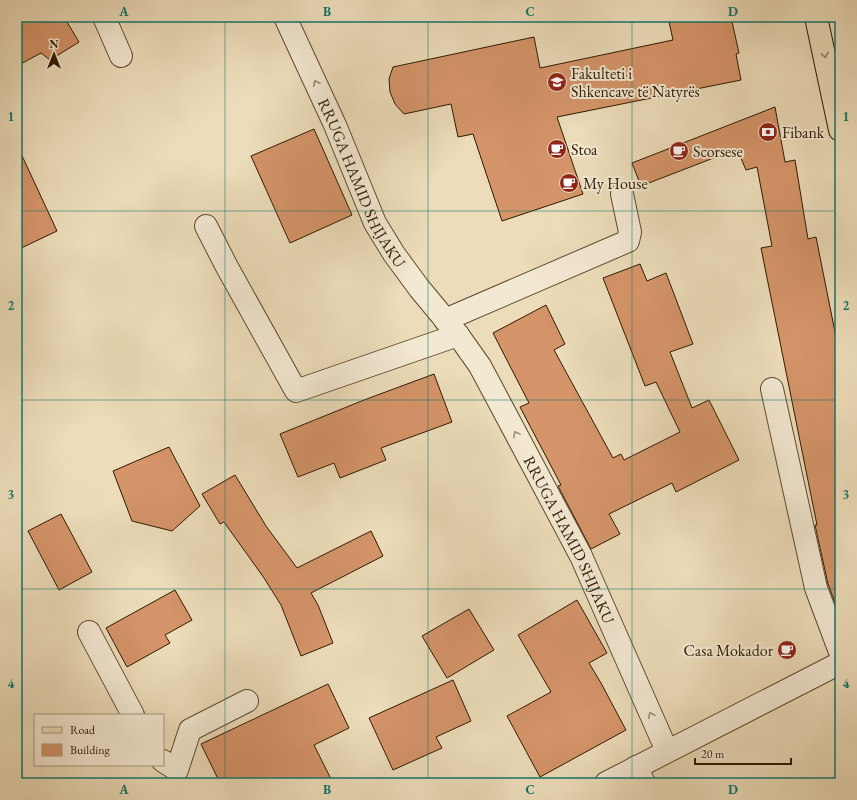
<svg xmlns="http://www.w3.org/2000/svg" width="857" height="800" font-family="'EB Garamond',serif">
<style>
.building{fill:#d59469;stroke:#2d1a01}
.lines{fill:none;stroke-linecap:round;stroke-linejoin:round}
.minor-casing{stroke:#5d4a2f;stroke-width:24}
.major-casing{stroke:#2d1a01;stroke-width:24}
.minor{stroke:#f3e8d2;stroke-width:22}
.major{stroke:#ecdcb9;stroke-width:22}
.oneway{stroke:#968566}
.oneway2{stroke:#9a8b74}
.grid{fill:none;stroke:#0f766e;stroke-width:1;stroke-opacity:0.55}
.labels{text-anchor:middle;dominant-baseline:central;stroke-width:4;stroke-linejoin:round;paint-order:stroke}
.poi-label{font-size:16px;fill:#2d1a01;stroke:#f3e8d2;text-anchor:start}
.street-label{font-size:16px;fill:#2d1a01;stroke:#f3e8d2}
.neatline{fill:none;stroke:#0f766e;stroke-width:1.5}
.grid-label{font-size:13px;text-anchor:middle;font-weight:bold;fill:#0f766e}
</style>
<rect width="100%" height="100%" fill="#ecdcb9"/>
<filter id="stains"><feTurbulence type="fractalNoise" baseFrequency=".005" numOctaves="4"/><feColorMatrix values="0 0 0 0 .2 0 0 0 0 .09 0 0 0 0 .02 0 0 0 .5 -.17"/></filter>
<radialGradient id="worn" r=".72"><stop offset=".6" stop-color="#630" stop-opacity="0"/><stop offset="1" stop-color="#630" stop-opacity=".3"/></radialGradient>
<!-- building -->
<path class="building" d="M17 17H64L79 42 50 60 41 53 17 66Z
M668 17H731L739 53 736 54 741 80 557 117 583 194 502 221 473 134 458 137 451 104 404 114 395 104 390 92 389 79 393 67 534 37 540 68 673 40Z
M775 107 785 162 795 160 808 239 816 237 840 357V616L828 584 815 525H817L761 248 772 246 757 167 746 170 737 149 641 186 632 163Z
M314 129 352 215 290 243 251 156Z
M17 145 57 231 17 250Z
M640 264 647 281 666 273 693 344 670 352 692 408 709 400 739 460 676 492 672 483 609 514 620 534 591 549 558 486 561 485 520 407 529 403 493 333 546 305 565 344 554 350 613 458 621 454 624 460 680 432 656 382 645 386 603 278Z
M434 374 452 422 381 448 386 460 340 478 334 463 298 477 280 434 364 400Z
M169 447 200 506 172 531 132 521 113 471Z
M235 475 266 526 297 568 371 531 383 556 311 593 318 605 333 643 301 656 281 605 264 578 224 522 220 524 202 494Z
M61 514 92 572 59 590 28 531Z
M175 590 192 620 165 635 170 643 127 667 106 628Z
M577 600 607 653 589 663 601 683 626 730 540 777 507 716 551 692 518 635Z
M469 609 494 650 447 678 422 636Z
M453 680 471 721 436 737 442 748 393 770 369 718Z
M328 684 349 728 314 745 333 783H220L201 744Z"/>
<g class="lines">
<defs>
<g id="minor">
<path d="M104 17 121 56"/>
<path id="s1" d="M285 17 335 125 375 223 394 254 419 288 458 335 480 366 581 556 667 751"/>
<path d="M206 226 227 267 296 391 458 335"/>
<path d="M445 320 628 241 630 232 622 194"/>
<path d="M772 389 816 588 840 652"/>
<path d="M89 632 133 715"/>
<path d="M163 761 177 770 190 730 247 701"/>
<path d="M636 767 644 783"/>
<path d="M606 783 840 663"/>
</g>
<path id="major" d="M816 17 840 130"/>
</defs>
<!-- minor casing -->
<use href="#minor" class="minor-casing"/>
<!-- major casing -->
<use href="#major" class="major-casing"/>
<!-- minor -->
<use href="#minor" class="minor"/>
<!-- major -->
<use href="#major" class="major"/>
</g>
<!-- one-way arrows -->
<defs><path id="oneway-chevron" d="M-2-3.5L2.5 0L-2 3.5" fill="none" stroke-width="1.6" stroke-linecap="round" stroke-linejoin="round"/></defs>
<use class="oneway" href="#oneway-chevron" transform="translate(825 55) rotate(78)"/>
<g class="oneway2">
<use href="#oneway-chevron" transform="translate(316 83) rotate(-115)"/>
<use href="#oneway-chevron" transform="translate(516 434) rotate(-118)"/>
<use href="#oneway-chevron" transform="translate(651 715) rotate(-114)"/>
</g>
<!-- grid -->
<path class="grid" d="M225 17V783M428 17V783M632 17V783M17 211H840M17 400H840M17 589H840"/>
<!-- icons -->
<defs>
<symbol id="university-disc" viewBox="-11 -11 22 22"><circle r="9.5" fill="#8f2418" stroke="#f3e8d2"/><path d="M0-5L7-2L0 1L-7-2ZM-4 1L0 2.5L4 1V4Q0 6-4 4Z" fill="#fff"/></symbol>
<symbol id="bank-disc" viewBox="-11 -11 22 22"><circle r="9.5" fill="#8f2418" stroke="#f3e8d2"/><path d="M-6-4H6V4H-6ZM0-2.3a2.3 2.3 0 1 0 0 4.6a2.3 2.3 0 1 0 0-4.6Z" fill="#fff"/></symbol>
<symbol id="cafe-disc" viewBox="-11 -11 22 22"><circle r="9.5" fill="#8f2418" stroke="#f3e8d2"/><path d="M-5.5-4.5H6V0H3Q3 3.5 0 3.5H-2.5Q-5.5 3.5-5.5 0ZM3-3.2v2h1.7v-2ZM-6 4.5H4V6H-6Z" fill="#fff"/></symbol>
</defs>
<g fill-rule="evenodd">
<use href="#university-disc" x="546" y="71" width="22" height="22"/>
<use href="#bank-disc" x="757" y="121" width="22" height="22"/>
<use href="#cafe-disc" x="546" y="138" width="22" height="22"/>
<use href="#cafe-disc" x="668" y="140" width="22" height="22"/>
<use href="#cafe-disc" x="558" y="172" width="22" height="22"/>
<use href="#cafe-disc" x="776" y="639" width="22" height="22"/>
</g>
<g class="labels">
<!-- poi labels -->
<g class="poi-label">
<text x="571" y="73">Fakulteti i<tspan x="571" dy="18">Shkencave të Natyrës</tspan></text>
<text x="782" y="132">Fibank</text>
<text x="571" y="149">Stoa</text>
<text x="693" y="151">Scorsese</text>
<text x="583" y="183">My House</text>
<text x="773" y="650" text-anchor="end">Casa Mokador</text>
</g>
<!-- street labels -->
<g class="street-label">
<text stroke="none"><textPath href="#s1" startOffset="183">RRUGA HAMID SHIJAKU</textPath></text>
<text stroke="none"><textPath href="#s1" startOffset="598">RRUGA HAMID SHIJAKU</textPath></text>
</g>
</g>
<!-- margin -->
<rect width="857" height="800" fill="none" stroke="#ecdcb9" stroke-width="44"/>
<!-- legend -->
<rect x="34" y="714" width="130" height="52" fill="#f3e8d2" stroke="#a4967e"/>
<rect x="42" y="727" width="20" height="6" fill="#ecdcb9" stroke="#a4967e"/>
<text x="70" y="734" font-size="12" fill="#2d1a01">Road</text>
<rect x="42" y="744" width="20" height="12" fill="#d59469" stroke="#a4967e"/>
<text x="70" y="754" font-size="12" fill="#2d1a01">Building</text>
<!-- north arrow -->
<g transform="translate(54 54)" stroke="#f3e8d2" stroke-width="3" paint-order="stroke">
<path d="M0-3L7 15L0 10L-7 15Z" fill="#2d1a01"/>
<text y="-6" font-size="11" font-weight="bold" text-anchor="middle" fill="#2d1a01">N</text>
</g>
<!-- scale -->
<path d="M695 758v6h96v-6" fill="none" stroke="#2d1a01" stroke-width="2"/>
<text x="701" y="758" font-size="12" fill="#2d1a01" stroke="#f3e8d2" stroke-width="3" paint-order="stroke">20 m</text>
<rect x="22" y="22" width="813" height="756" class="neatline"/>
<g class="grid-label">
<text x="124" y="16">A</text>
<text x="327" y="16">B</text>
<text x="530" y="16">C</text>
<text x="733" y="16">D</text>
<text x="11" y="121">1</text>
<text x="846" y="121">1</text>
<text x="11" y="310">2</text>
<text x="846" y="310">2</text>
<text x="11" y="499">3</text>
<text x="846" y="499">3</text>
<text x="11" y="688">4</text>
<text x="846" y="688">4</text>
<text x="124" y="794">A</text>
<text x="327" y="794">B</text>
<text x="530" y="794">C</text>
<text x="733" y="794">D</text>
</g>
<rect width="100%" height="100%" filter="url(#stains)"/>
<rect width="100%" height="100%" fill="url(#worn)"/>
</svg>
